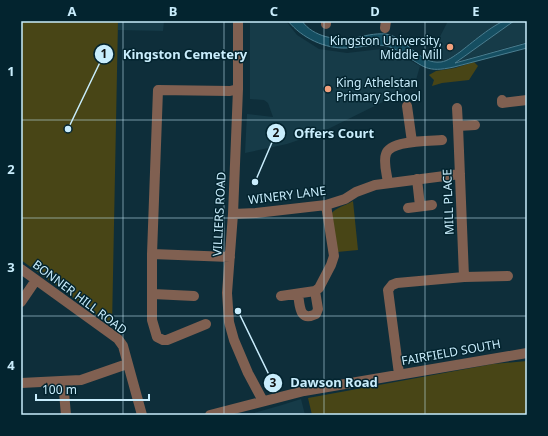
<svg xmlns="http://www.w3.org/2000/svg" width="548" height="436" font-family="'Noto Sans',sans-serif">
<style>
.built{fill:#163b48}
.green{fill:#484516}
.water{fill:#154e61;stroke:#4b7e90}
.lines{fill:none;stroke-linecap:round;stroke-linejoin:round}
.minor{stroke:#806051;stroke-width:10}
.grid{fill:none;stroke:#c9edfc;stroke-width:1;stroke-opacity:0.55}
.poi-dot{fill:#f1a17d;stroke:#03242f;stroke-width:1.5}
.labels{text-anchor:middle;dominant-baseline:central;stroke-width:3;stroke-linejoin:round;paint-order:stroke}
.poi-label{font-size:12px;fill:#c9edfc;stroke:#03242f;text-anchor:end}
.street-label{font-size:12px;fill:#c9edfc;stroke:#03242f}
.leader{fill:none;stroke:#c9edfc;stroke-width:1.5}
.callout-dot{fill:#c9edfc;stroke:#03242f;stroke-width:1.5}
.mark-label{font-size:12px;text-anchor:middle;font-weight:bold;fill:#111}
.callout-label{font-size:13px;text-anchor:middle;font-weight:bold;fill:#c9edfc;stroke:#03242f;stroke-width:3;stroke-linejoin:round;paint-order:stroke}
.neatline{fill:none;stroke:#c9edfc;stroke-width:1.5}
.grid-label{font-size:13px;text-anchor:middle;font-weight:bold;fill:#c9edfc}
</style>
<rect width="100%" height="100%" fill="#0e2e3a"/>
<!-- built -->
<path class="built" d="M118 21H164L163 31 118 30Z
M250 21H286L297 35 319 49 347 53 381 49H390L420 66 416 80 406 87 405 91 322 132 287 144 245 153 247 114 273 117 268 103 264 100 250 99Z
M448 21H527V42L460 61 437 62 428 60Z
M301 399 305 415H247L282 405Z"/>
<!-- green -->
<path class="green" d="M21 21H118L112 326 21 260Z
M474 62 478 66 469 80 442 83 432 86 434 80 429 75 436 71 455 68Z
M353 201 358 250 337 252 331 214C336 207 345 206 353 201Z
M527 361V415H312L308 398 493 364Z"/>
<!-- water -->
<path class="water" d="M288 21H302C313 37 337 41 355 38 364 36 375 33 385 34 406 36 419 65 441 62 448 61 454 56 460 52 469 45 495 23 505 21 508 20 511 21 514 21L455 63 527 43V48L454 67C426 73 425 67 403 54 399 52 394 48 390 47 375 42 362 48 347 48 325 49 302 38 288 21Z"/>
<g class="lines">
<!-- minor -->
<path class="minor" d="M238 21V89L233 214 227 293 229 322 234 340 248 373 263 401
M326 21V24
M385 28 386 21
M502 100V103L527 100
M407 106 412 142
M457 108 458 126
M417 179 420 206
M388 183C387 174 383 162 386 154 390 140 430 141 442 140
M408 208 432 205
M233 214 256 213 326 205 345 199 356 192 375 185 460 174
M152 254V320L157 337 163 340H167L206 324
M230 257 152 254 158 90 230 91 238 89
M21 269 118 339 123 346 142 415
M464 277 458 126 475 125
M153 294 194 296
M298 294C300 306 299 322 316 314L318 309 315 291
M281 296 315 291 319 288 331 265 334 256 326 205
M21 302 36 280
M399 374 388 290 392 285 397 283 464 277 508 276
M63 381 66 415
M21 383 81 380 127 364
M210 415 304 391 527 353"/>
</g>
<!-- grid -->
<path class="grid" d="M123 21V415M224 21V415M324 21V415M425 21V415M21 120H527M21 218H527M21 316H527"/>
<!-- markers -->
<g class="poi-dot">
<circle cx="450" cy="47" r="4"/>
<circle cx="328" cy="89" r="4"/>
</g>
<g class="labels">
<!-- poi labels -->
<g class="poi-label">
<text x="442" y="40">Kingston University,<tspan x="442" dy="14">Middle Mill</tspan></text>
<text x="336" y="82" text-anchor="start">King Athelstan<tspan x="336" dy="14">Primary School</tspan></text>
</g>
<!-- street labels -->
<g class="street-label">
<text transform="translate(287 195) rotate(-7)">WINERY LANE</text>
<text transform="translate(448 202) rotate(-92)">MILL PLACE</text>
<text transform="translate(219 214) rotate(-87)">VILLIERS ROAD</text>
<text transform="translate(80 297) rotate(37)">BONNER HILL ROAD</text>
<text transform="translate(451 352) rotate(-10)">FAIRFIELD SOUTH</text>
</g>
</g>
<!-- callouts -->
<path class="leader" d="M68 129L104 54M255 182L276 133M238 311L273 383"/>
<g class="callout-dot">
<circle cx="68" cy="129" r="4"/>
<circle cx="255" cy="182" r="4"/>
<circle cx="238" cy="311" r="4"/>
<circle cx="104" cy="54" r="10"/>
<circle cx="276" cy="133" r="10"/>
<circle cx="273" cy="383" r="10"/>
</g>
<g class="mark-label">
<text x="104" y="58">1</text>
<text x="276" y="137">2</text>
<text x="273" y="387">3</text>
</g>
<g class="callout-label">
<text x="185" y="59">Kingston Cemetery</text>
<text x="334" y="138">Offers Court</text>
<text x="334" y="387">Dawson Road</text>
</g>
<!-- border -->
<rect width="548" height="436" fill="none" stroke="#03242f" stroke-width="44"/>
<!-- scale -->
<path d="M36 394v6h113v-6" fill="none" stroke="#c9edfc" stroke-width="2"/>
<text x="42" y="394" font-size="12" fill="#c9edfc" stroke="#03242f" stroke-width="3" paint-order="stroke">100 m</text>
<rect x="22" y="22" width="504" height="392" class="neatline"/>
<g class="grid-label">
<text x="72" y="16">A</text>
<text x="173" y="16">B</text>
<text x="274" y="16">C</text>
<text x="375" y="16">D</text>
<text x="476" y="16">E</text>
<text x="11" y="76">1</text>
<text x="11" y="174">2</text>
<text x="11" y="272">3</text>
<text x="11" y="370">4</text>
</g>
</svg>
